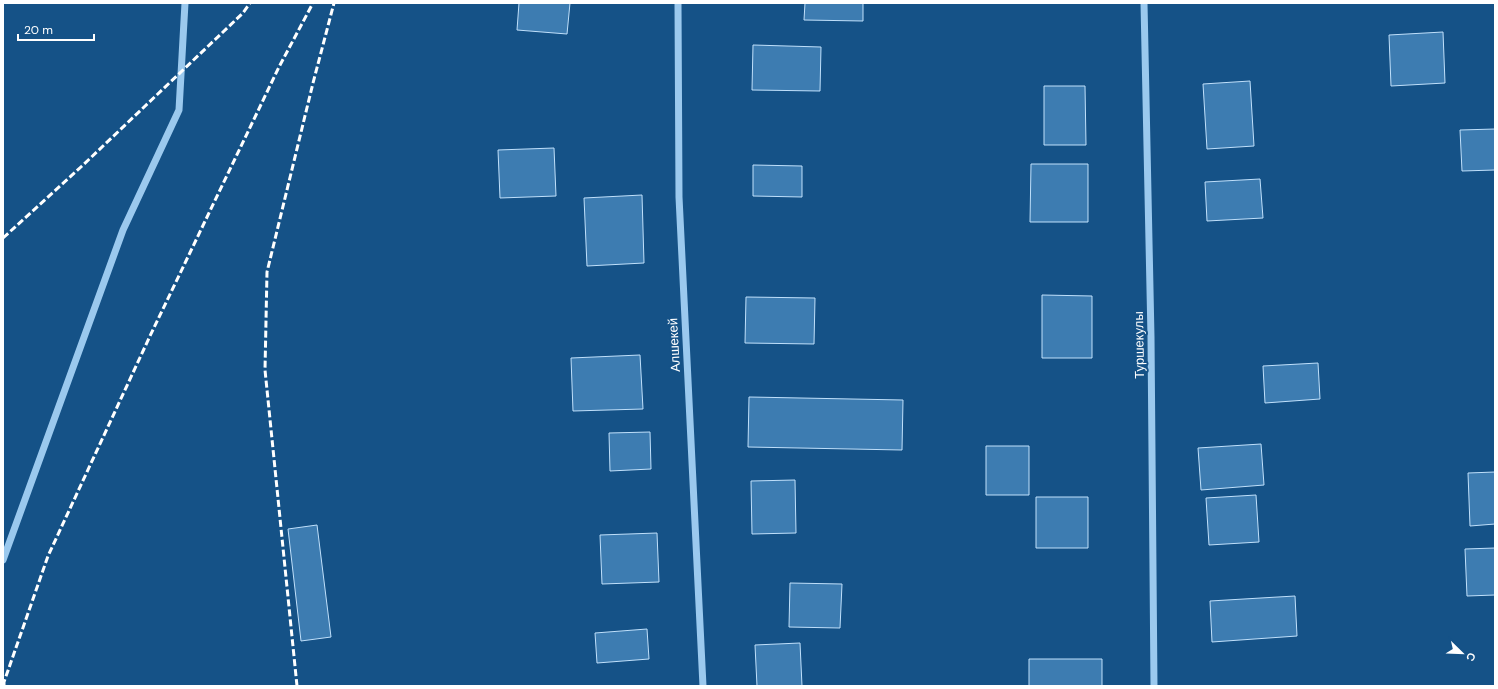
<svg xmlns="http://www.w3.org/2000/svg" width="1498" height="689" font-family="'DM Sans',sans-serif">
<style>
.building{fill:#3d7cb1;stroke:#c0e0fb}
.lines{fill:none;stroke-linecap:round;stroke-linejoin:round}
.minor{stroke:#9bc9ee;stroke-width:7}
.rail{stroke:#fff;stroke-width:3;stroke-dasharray:7 3;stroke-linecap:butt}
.labels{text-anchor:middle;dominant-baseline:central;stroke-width:4;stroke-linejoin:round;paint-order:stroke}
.street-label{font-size:13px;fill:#fff;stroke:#155287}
</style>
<rect width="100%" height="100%" fill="#155287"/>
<!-- building -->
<path class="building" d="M519 3H570L567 34 517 30Z
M805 3H863V21L804 20Z
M1443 32 1445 83 1391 86 1389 35Z
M753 45 821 47 820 91 752 90Z
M1250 81 1254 146 1207 149 1203 84Z
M1044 86H1085L1086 145H1044Z
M1495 129V170L1462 171 1460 130Z
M554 148 556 196 500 198 498 150Z
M1031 164H1088V222H1030Z
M753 165 802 166V197L753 196Z
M1260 179 1263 218 1207 221 1205 182Z
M642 195 644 263 587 266 584 198Z
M1042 295 1092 296V358H1042Z
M746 297 815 298 814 344 745 343Z
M640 355 643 409 573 411 571 358Z
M1318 363 1320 399 1265 403 1263 366Z
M749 397 903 400 902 450 748 447Z
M650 432 651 469 610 471 609 433Z
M1261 444 1264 485 1201 490 1198 448Z
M986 446H1029V495H986Z
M1495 472V524L1470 526 1468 473Z
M795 480 796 533 752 534 751 481Z
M1256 495 1259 542 1209 545 1206 498Z
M1036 497H1088V548H1036Z
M317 525 331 637 301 641 288 529Z
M657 533 659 582 602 584 600 535Z
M1495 548V595L1467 596 1465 549Z
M790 583 842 584 840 628 789 627Z
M1295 596 1297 636 1212 642 1210 601Z
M647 629 649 659 597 663 595 633Z
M800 643 802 686H757L755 645Z
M1029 659H1102V686H1029Z"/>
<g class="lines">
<!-- minor -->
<path class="minor" d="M678 3 679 197 703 686
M1144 3 1151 337 1154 686
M3 560 123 230 179 110 185 3"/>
<!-- rail -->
<path class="rail" d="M3 238 82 166 243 13 250 3
M4 686V682L48 556 150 336 279 67 313 3
M297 686 265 370 267 272 313 83 334 3"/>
</g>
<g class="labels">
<!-- street labels -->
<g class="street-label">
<text transform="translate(674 345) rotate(-93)">Алшекей</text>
<text transform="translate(1139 345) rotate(-91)">Туршекулы</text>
</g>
</g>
<!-- border -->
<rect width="1498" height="689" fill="none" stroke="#ffffff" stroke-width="8"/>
<!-- north arrow -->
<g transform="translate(1462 653) rotate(113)" stroke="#155287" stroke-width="3" paint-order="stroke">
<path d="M0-3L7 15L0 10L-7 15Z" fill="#ffffff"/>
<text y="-6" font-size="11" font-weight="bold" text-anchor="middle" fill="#ffffff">С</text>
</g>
<!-- scale -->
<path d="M18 34v6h76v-6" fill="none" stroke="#ffffff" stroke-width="2"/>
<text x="24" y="34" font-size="12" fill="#ffffff" stroke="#155287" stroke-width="3" paint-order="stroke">20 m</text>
</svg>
